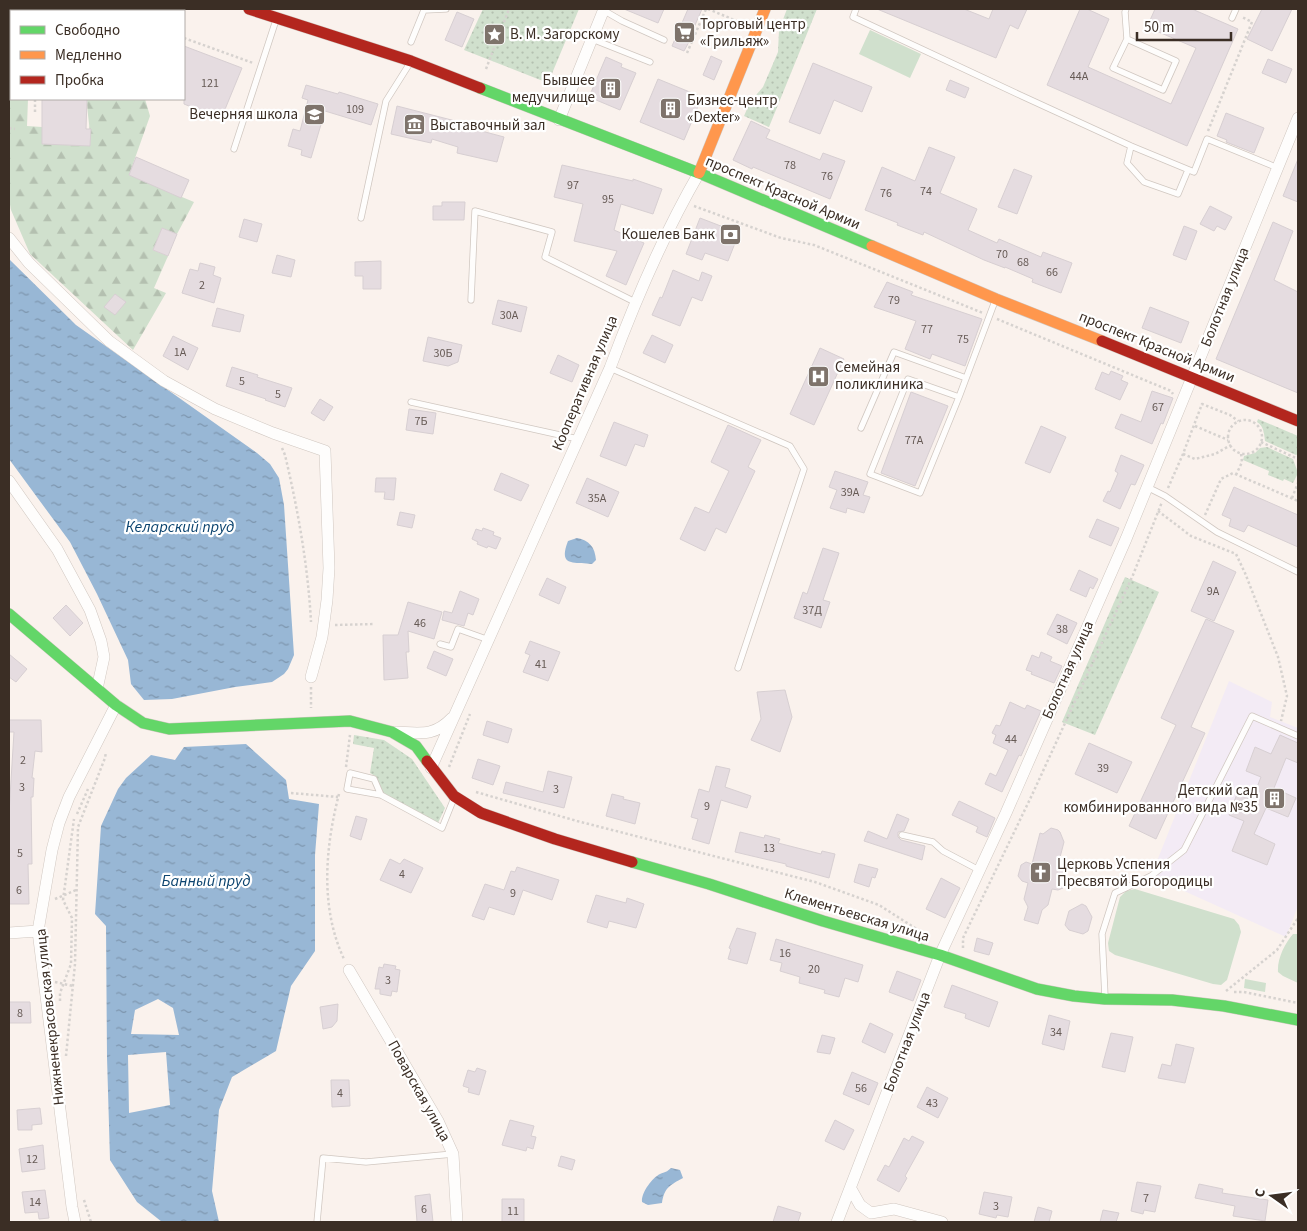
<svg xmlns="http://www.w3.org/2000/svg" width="1307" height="1231" font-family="'Source Sans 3',sans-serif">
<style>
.education{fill:#f3ebf5}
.grass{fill:url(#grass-dots)}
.forest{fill:url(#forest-firs)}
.garden{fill:#d0e0cd}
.water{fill:url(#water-ripples);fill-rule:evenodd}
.building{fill:#e5dce0;stroke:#d7cfd2}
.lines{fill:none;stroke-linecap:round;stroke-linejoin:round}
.lane-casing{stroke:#d0c7c0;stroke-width:7}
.street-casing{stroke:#d0c7c0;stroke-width:12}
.fast-casing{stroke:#d0c7c0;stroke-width:12}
.slow-casing{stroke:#d0c7c0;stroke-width:12}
.jam-casing{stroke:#d0c7c0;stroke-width:12}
.path{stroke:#d6d2cf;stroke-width:2.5;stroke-dasharray:2.5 2.5;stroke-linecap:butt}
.lane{stroke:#fefdfc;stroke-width:5.5}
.street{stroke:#fefdfc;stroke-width:11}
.fast{stroke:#63d668;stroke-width:11}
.slow{stroke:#ff974d;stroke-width:11}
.jam{stroke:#b3261e;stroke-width:11}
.labels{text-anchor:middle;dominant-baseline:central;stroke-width:4.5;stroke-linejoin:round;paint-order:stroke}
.number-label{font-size:12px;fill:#665a55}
.poi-label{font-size:15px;fill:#3b2e25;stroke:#fff;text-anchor:start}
.street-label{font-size:15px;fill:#3b2e25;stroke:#fff}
.water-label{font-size:16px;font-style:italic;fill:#0c446f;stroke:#fff}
</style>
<defs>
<pattern id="grass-dots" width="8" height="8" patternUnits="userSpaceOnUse" patternTransform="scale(1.25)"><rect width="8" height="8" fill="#d0e0cd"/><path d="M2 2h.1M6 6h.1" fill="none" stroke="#b4c0b0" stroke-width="1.8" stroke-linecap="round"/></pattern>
<pattern id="forest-firs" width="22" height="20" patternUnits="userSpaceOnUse" patternTransform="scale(1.25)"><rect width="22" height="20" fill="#d0e0cd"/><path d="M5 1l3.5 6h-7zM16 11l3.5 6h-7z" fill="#b4c0b0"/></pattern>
<pattern id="water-ripples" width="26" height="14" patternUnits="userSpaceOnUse" patternTransform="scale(1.25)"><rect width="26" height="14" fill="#98b7d5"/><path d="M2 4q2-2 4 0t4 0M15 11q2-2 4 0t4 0" fill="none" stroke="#7d95ad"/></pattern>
</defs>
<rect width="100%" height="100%" fill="#faf2ed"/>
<!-- education -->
<path class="education" d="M1229 681 1272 702 1270 717 1298 728V906L1286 937 1151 876Z"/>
<!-- grass -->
<path class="grass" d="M483 9H579L548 83 464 50Z
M787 9H817L769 127 744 116 750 102 763 87 778 52 779 30Z
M1258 419 1298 436V454L1296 455 1265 441C1264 434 1264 426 1257 422Z
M1267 447 1293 459 1298 473 1293 483 1284 479 1283 481 1268 475 1269 471 1243 460 1244 456 1255 453 1260 448Z
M1125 577 1159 592 1095 735 1062 722Z
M354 735 384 740 412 759 445 808 438 823 384 794 375 776 370 773 374 748 353 744Z"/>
<!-- forest -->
<path class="forest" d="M11 64V99H28L27 126 42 127V144L90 146C91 129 87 115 87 99H145L150 116 129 175 194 202 177 234 162 228 153 250 168 256 154 288 166 293 133 350 30 254 11 210 9 199V70Z"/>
<!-- garden -->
<path class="garden" d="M870 30 921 54 910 78 859 54Z
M1135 889 1234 919 1239 925 1241 932 1227 980 1221 985 1213 984 1115 955 1109 951 1108 943 1120 897 1126 891Z
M1293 934H1298V983L1283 976 1278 972C1277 959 1285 943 1293 934Z
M1245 979 1266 983 1265 992 1244 988Z"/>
<!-- water -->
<path class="water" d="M9 259 76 325 257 453 270 464 279 478 284 505 294 655 288 669 284 674 272 682 235 687 172 699 144 700 131 684 128 660 97 594 70 542 9 459Z
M577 538C589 540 595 547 596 560L592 564C573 562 558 567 568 541Z
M246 744 286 780 289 799 319 804 315 855V951L291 986 276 1051 232 1077 219 1110 212 1191 219 1222H162L137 1202 110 1160 107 1057 106 926 95 914 101 826 118 789 126 778 151 755 175 760 184 747ZM158 999 173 1008 179 1035 131 1034 135 1010ZM166 1052 170 1105 129 1113 128 1055Z
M671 1168 680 1170 683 1178C670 1185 664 1188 662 1203L648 1205 642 1202C641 1193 652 1178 660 1174 665 1172 667 1172 671 1168Z"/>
<!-- building -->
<path class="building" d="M624 9H664L658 23Z
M688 9H702L689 39 690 40 684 51 672 46Z
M877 9H964L989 19 993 9H1027L1018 29 1010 25 996 58Z
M1080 9H1087L1109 19 1088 67 1171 104 1196 48 1147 27 1155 9H1192L1238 29 1187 146 1047 85Z
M1262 9H1292L1272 51 1247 39Z
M457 12 474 19 462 47 445 40Z
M184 46 242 68 221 119 184 104Z
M711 56 722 61 714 80 703 75Z
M606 57 622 64 621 67 636 73 620 110 589 97Z
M1268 59 1292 69 1286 83 1262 73Z
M813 63 872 87 862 112 834 100 820 134 789 122Z
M658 79 702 97 684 140 640 122Z
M950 80 969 88 965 98 946 90Z
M306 85 338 94 339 92 378 104 371 125 325 111 311 158 301 155 302 150 288 146 293 129 300 131 308 100 302 98Z
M42 99H87L86 129H91L90 146 42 144Z
M397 106 475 126 474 129 504 137 497 162 457 153 458 147 432 139 431 143 391 134Z
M1226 113 1264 128 1254 153 1226 142 1227 140 1217 136Z
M751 121 770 130 766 138 820 160 823 153 845 161 830 199 753 167 752 169 733 160Z
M929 147 955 157 940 193 977 209 968 230 997 243 999 239 1041 257 1043 252 1072 263 1061 293 1032 282 1033 279 1005 267V268L984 260 924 232 923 235 897 225 898 223 865 210 882 167 915 181Z
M136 157 189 180 181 198 129 175Z
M1298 159V202L1283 196Z
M562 165 633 181V179L662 189 653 214 621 204 614 230 644 243 626 285 606 276 617 251 574 241 583 204 554 197Z
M1014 169 1032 176 1017 214 998 207Z
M442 202H465L464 220H433V206H442Z
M1210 206 1232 217 1225 230 1217 226 1214 231 1200 224Z
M700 218 739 233 728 261 705 253 702 260 686 254Z
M244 219 262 224 257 242 239 237Z
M1273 222 1293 231 1274 280 1298 292V393L1216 359Z
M1184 226 1197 231 1186 260 1173 255Z
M162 228 177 234 168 256 153 250Z
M277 255 295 260 291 277 272 273Z
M381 261V289H363V276H355V262Z
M200 263 215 267 213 275 221 278 214 303 182 293 190 269 198 271Z
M673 270 699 281 702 272 712 276 702 301 692 297 680 326 652 315 660 297 662 298Z
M887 282 913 292 911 295 982 319 965 366 932 354 930 359 905 349 916 321 874 307Z
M115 294 126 302 115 315 104 307Z
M498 300 527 307 521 332 492 324Z
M1150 307 1189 322 1181 343 1142 328Z
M217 308 244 315 240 332 212 326Z
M652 335 673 345 665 363 643 353Z
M173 336 198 348 188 370 163 356Z
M428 337 462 345 458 362 448 366 423 361Z
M820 348 844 359 814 425 790 414Z
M558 355 579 365 572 382 550 373Z
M232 367 258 375 257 377 292 388 285 407 265 400 266 399 226 386Z
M1111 371 1123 376 1121 380 1128 383 1120 400 1095 389 1102 372 1109 375Z
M1152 391 1173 398 1163 424 1161 423 1152 444 1115 428 1121 414 1141 422Z
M911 392 948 406 915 486 881 473Z
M320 399 333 407 324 421 311 413Z
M409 409 436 413 433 434 406 430Z
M614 422 648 435 644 447 635 444 626 466 600 456Z
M728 425 761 440 748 467 755 471 726 533 716 528 705 551 680 539 695 507 709 513 729 471 711 462Z
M1041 426 1066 437 1050 473 1025 463Z
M1121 455 1144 465 1135 485 1131 484 1120 509 1103 501 1108 491 1110 492 1118 473 1115 471Z
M835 471 868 482 863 495 870 497 864 513 847 508 846 513 830 508 837 490 829 487Z
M501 473 529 485 521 501 494 490Z
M376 478H396L394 500 384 499 385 492H375Z
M587 478 619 492 608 517 576 503Z
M1234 487 1298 515V547L1248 525 1244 532 1229 526 1231 519 1222 515Z
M400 512 415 515 412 528 397 525Z
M1097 519 1119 528 1111 546 1089 537Z
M483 528 494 532 493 535 501 538 496 549 488 546 487 548 477 544 478 542 472 539 476 529 482 531Z
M823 548 839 553 823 600 830 602 821 628 794 618 803 592 807 594Z
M1213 561 1236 572 1214 621 1191 611Z
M1079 570 1098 579 1093 589 1090 587 1086 597 1070 590Z
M547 578 566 587 559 604 539 595Z
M460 591 479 599 473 615 468 613 464 626 442 620 444 611 452 613Z
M408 602 442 612 434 639 408 631 409 652H406L408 678 384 680 383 635H398Z
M66 605 83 623 70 636 53 618Z
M1057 614 1077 623 1067 644 1047 634Z
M1206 619 1234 631 1191 727 1205 733 1156 839 1129 826 1176 725 1161 718Z
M530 641 560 652 548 681 523 672 530 655 525 653Z
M434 651 453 659 446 676 427 668Z
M1041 652 1052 657 1050 661 1062 666 1054 683 1031 674 1032 672 1026 670 1032 655 1039 658Z
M9 654 27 669 16 682 9 677Z
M785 690 792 717 780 752 751 740 761 719 757 692Z
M1010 702 1025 709 1027 705 1041 711 1021 756 1019 755 1002 792 985 784 990 773 996 776 1008 750 993 743 996 735 992 733 996 725 1000 726Z
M9 720H41L42 752 35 751 32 778H34L33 797H31L32 864H28L29 904H9V813L14 732H9Z
M487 721 512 729 508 743 483 735Z
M1280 735 1298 743V763L1286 758 1274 788 1296 798 1288 817 1266 808 1254 834 1275 844 1267 865 1232 851 1244 821 1229 815 1237 794 1252 800 1261 777 1246 771 1255 747 1271 754Z
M1089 743 1132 762 1117 793 1075 774Z
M478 759 500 766 493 785 472 778Z
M716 766 730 769 725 787 751 796 747 808 721 800 709 844 692 839 698 819 691 817 699 789 709 792Z
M548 771 572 777 564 808 503 793 506 782 543 792Z
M612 794 624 797 623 799 640 803 635 824 606 816Z
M959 801 995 818 987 837 976 832 978 827 952 815Z
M897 814 909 819 904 831 898 832V837L901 840 925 846 922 860 864 841 868 831 887 839Z
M356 816 367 819 361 840 350 836Z
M1051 828 1058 830 1060 832 1064 842 1058 865 1066 876 1063 888 1058 890 1052 889 1048 905 1042 910 1038 924 1024 920 1028 907 1024 899 1028 883 1022 881 1018 876 1021 865 1026 862 1032 864 1040 833 1043 834Z
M740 832 764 838 765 835 780 839 778 843 821 854 822 851 835 854 829 878 786 866V864L735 852Z
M390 859 400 864 404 859 423 868 411 893 380 880Z
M859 864 878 869 875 878 872 877 869 887 854 882Z
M517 867 559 880 552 900 523 890 514 915 489 907 484 920 472 916 485 884 504 890 511 871 515 872Z
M941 878 960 888 945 918 926 909Z
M596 895 626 903 627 898 644 904 636 928 609 921 607 928 587 922Z
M1082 904 1086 906 1092 917 1088 931 1083 934 1069 930 1065 925 1069 911Z
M737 928 756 933 747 964 728 959 731 949 729 948Z
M977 938 993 943 989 955 974 951Z
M776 939 863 965 858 982 845 978 839 997 824 993 825 990 799 983 800 977 780 971 782 963 770 960Z
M384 964 396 966 395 969 400 970 397 992 392 991 391 996 380 994V989H375L379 967 383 968Z
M897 971 921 980 913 1001 889 992Z
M952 985 998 1002 989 1027 965 1018 966 1014 944 1007Z
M9 1002H30L31 1023H9Z
M338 1004 337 1021 332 1027 323 1029 320 1007Z
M1049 1015 1070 1021 1064 1050 1042 1044Z
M870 1023 893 1034 885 1053 862 1042Z
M1111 1033 1133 1037 1125 1072 1102 1067Z
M822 1035 835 1038 830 1054 817 1052Z
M1176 1044 1194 1048 1185 1083 1158 1078 1162 1064 1171 1066Z
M477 1068 486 1071 479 1095 468 1092 469 1088 463 1086 468 1070 475 1072Z
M852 1072 878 1083 869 1105 843 1094Z
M331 1080H349L350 1106 332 1107Z
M927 1087 948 1098 938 1118 917 1107Z
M40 1108 42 1124 32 1125V1130H18L17 1110Z
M510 1120 534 1126 531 1136 536 1137 533 1149 527 1147 526 1151 502 1145Z
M835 1120 854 1130 844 1150 825 1141Z
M912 1136 924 1142 905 1176 907 1178 899 1192 877 1180 885 1165 889 1167 904 1138 909 1141Z
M43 1145 45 1169 22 1172 19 1149Z
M561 1156 575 1160 572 1170 558 1166Z
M1137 1182 1161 1186 1155 1212 1144 1210 1143 1214 1131 1211Z
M1199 1184 1223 1189 1222 1193 1268 1200 1265 1221 1233 1216 1235 1206 1195 1198Z
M45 1190 49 1218 39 1219 38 1212 25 1213 22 1192Z
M984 1192 1012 1197 1008 1217 997 1215 996 1218 979 1214Z
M430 1194 433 1222H417L415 1196Z
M502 1199H524V1222H502Z
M778 1206 801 1213 798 1222H773Z
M1038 1207 1052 1211 1049 1222H1034Z
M1103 1210 1119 1213 1116 1222H1100Z"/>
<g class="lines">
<defs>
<path id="lane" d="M856 9 853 17 1022 96 1131 146 1194 172 1207 139 1278 168
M1126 9 1125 12 1127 39 1113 68 1163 90 1176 61 1127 39
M603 10 622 21 664 40
M1232 18 1236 9
M592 39 650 62
M411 42 424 10 446 9
M1131 146 1127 163 1144 182 1178 194 1188 170
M234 149 276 20
M361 218 386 101 410 63
M471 300 475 211 552 232 545 257 635 302
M610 368 790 446 804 469 738 668
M959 397 908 379 870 474 920 493 959 397 995 301
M411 402 578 439
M861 428 894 352 966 378
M1147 487 1165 496 1217 532 1298 572
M440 644 451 647 458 629 489 640
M381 795 374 779 350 773 347 789 381 795 442 828 454 798
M902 835 933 842 943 851 979 870
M1105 997 1102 934 1115 893 1151 876 1184 850 1252 716 1298 736
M317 1222 323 1158 366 1162 453 1154"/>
<path id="street" d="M559 120 604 9
M9 238 29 263 109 341 164 381 215 409 273 433 325 451 329 568 327 600 322 637 311 677
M9 481 57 549 90 610 101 641 104 657 97 689
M396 732C420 733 434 737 452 718
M431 768 610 368C635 301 663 235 699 173
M9 933 38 931
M349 970 438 1121 453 1154 457 1222
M851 1189 860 1205 871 1213 894 1209 942 1222
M75 1222 72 1207 38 931 52 850 59 823 69 797 116 705
M837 1222 940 955 1006 813 1126 539 1298 118"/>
<path id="fast" d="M480 88 699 173 872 246
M9 614 116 705 143 723 169 729 350 721 392 732 416 746 427 761
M632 862 709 884 823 921 940 955 1037 989 1074 996 1105 999 1172 1000 1224 1006 1298 1020"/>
<path id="slow" d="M699 173 765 9
M872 246 996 299 1102 341"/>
<path id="jam" d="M249 9 411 61 480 88
M1102 341 1298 421
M427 761 454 796 481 813 555 839 632 862"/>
</defs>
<!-- lane casing -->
<use href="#lane" class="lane-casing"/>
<!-- street casing -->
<use href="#street" class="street-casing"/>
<!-- fast casing -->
<use href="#fast" class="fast-casing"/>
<!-- slow casing -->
<use href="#slow" class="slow-casing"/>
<!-- jam casing -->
<use href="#jam" class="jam-casing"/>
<!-- path -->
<path class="path" d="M708 9 744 24
M35 11 40 9
M9 21H11
M184 38 253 63
M687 53 706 9
M486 69 509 9
M35 112V99
M9 128 15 129
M1208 131 1252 22 1242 17
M694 206 781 238 814 245 983 313
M997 319 1171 391 1173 394
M1228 437a17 17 0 1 1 34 0a17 17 0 1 1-34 0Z
M1195 426 1228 440
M1261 442 1298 459
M282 448 285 455C298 510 308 566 311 622
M1183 454 1195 459 1215 454 1231 445
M1236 475 1242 462 1241 453
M1168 488 1183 454 1202 404 1230 415 1238 421
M1292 498 1298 483
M1158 511 1191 536 1236 554 1245 573 1278 657 1287 696 1281 721
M1205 515 1221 479 1233 473 1298 501
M335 625 375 624
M311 687V708
M346 767 350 735
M449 767 470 714
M476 792 577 821 815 882 879 905 926 935
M291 793 338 797
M339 794C325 848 320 908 344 959
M77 814 88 789
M55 899 76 890
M963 948V938L1032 795 1133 575 1162 502
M55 982 73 986
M1226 991 1277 950 1298 918
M1234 992H1244L1298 1003
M60 1001V993L71 964 72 918 63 900 74 819
M66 1056 75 964 78 827 105 758 106 752
M84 1200 91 1222"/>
<!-- lane -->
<use href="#lane" class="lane"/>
<!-- street -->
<use href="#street" class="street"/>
<!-- fast -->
<use href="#fast" class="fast"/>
<!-- slow -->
<use href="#slow" class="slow"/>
<!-- jam -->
<use href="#jam" class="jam"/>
</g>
<!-- icons -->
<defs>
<symbol id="supermarket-square" viewBox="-11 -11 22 22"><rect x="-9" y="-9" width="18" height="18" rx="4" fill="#7e736b" stroke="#fff"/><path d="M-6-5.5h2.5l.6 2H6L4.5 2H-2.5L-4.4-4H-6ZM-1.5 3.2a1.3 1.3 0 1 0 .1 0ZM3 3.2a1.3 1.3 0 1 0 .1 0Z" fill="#fff"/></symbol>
<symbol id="sight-square" viewBox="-11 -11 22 22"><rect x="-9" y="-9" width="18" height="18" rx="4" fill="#7e736b" stroke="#fff"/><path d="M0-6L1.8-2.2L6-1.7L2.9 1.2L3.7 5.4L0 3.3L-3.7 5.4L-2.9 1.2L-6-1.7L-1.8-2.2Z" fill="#fff"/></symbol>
<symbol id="building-square" viewBox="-11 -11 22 22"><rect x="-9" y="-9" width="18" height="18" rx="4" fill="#7e736b" stroke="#fff"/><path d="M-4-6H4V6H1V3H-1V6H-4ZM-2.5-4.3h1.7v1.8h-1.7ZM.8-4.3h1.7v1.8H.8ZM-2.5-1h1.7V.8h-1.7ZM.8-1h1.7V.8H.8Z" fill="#fff"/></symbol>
<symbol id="school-square" viewBox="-11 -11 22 22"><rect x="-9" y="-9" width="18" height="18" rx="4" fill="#7e736b" stroke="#fff"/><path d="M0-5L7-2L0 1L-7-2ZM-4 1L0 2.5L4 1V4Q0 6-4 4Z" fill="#fff"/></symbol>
<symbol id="museum-square" viewBox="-11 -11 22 22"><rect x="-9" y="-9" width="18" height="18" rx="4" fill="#7e736b" stroke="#fff"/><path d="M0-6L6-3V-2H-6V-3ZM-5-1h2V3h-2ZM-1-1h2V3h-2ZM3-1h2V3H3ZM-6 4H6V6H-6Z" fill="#fff"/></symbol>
<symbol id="bank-square" viewBox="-11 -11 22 22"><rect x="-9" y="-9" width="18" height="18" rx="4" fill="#7e736b" stroke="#fff"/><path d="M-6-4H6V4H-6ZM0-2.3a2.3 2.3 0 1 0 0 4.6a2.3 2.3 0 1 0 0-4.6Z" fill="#fff"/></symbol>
<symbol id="hospital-square" viewBox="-11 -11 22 22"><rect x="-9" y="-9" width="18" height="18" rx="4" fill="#7e736b" stroke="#fff"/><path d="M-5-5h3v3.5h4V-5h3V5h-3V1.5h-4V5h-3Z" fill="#fff"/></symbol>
<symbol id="church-square" viewBox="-11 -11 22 22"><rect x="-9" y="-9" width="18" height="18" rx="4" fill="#7e736b" stroke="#fff"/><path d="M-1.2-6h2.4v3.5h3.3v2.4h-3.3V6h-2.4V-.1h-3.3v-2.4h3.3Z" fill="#fff"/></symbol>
</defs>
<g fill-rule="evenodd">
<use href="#supermarket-square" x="672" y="20" width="25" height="25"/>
<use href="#sight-square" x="482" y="22" width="25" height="25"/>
<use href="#building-square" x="598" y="76" width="25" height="25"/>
<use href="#building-square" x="658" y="96" width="25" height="25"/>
<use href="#school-square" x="302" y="102" width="25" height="25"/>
<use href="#museum-square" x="402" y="112" width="25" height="25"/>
<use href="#bank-square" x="718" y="222" width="25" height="25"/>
<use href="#hospital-square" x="806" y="364" width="25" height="25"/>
<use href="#building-square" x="1262" y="786" width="25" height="25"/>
<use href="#church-square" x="1028" y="860" width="25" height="25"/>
</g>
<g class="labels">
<!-- number labels -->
<g class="number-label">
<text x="1079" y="76">44А</text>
<text x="210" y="83">121</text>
<text x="355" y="109">109</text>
<text x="790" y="165">78</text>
<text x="827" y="176">76</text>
<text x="573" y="185">97</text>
<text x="926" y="191">74</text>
<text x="886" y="193">76</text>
<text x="608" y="199">95</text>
<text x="1002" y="254">70</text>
<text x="1023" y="262">68</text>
<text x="1052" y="272">66</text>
<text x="202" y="285">2</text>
<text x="894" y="300">79</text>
<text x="509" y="315">30А</text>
<text x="927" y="329">77</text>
<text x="963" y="339">75</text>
<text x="180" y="352">1А</text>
<text x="443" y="353">30Б</text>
<text x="242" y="381">5</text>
<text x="278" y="394">5</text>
<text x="1158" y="407">67</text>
<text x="421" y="421">7Б</text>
<text x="914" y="440">77А</text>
<text x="850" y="492">39А</text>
<text x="597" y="498">35А</text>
<text x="1213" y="591">9А</text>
<text x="812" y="610">37Д</text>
<text x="420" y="623">46</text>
<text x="1062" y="629">38</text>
<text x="541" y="664">41</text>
<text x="1011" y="739">44</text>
<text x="23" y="760">2</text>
<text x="1103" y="768">39</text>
<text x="22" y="787">3</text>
<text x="556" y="789">3</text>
<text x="707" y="806">9</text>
<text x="769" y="848">13</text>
<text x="20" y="853">5</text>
<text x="402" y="874">4</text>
<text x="19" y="890">6</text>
<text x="513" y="893">9</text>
<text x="785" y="953">16</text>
<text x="814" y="969">20</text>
<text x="388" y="980">3</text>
<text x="20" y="1013">8</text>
<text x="1056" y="1032">34</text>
<text x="861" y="1088">56</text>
<text x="340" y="1093">4</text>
<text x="932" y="1103">43</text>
<text x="32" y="1159">12</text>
<text x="1146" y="1198">7</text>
<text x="35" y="1202">14</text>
<text x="996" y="1206">3</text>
<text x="424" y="1209">6</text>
<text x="513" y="1211">11</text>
</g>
<!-- poi labels -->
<g class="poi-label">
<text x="700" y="24">Торговый центр<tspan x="700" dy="17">«Грильяж»</tspan></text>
<text x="510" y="34">В. М. Загорскому</text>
<text x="595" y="80" text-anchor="end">Бывшее<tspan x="595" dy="17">медучилище</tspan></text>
<text x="687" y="100">Бизнес-центр<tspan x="687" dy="17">«Dexter»</tspan></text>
<text x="298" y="114" text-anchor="end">Вечерняя школа</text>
<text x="430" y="125">Выставочный зал</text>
<text x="715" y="234" text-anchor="end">Кошелев Банк</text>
<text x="835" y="367">Семейная<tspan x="835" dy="17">поликлиника</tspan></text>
<text x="1258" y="790" text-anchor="end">Детский сад<tspan x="1258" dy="17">комбинированного вида №35</tspan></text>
<text x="1057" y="864">Церковь Успения<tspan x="1057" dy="17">Пресвятой Богородицы</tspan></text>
</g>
<!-- street labels -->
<g class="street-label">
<text transform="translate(783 193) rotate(23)">проспект Красной Армии</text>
<text transform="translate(1225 297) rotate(-68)">Болотная улица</text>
<text transform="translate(1157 347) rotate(22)">проспект Красной Армии</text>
<text transform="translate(585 383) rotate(-67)">Кооперативная улица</text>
<text transform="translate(1068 670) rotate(-66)">Болотная улица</text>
<text transform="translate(857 915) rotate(17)">Клементьевская улица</text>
<text transform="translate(50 1017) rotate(-96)">Нижненекрасовская улица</text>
<text transform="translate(907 1042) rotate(-69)">Болотная улица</text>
<text transform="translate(419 1091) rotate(61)">Поварская улица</text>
</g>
<!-- water labels -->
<g class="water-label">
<text x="180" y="527">Келарский пруд</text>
<text x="206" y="881">Банный пруд</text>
</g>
</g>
<!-- border -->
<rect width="1307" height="1231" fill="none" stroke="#3b2e25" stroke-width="20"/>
<!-- legend -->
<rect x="10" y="10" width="175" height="90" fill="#ffffff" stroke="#b1aba8"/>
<rect x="20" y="26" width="25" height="8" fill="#63d668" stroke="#b1aba8"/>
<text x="55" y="35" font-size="15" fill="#3b2e25">Свободно</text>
<rect x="20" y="51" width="25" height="8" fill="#ff974d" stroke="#b1aba8"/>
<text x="55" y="60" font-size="15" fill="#3b2e25">Медленно</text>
<rect x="20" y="76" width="25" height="8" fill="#b3261e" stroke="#b1aba8"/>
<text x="55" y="85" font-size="15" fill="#3b2e25">Пробка</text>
<!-- north arrow -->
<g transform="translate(1272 1196) rotate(284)" stroke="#ffffff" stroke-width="4" paint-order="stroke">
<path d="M0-4L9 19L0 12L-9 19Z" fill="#3b2e25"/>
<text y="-8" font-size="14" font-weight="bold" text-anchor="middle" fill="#3b2e25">С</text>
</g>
<!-- scale -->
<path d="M1137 32v8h94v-8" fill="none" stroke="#3b2e25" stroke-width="2.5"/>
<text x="1144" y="32" font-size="15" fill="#3b2e25" stroke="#ffffff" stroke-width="4" paint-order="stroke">50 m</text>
</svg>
